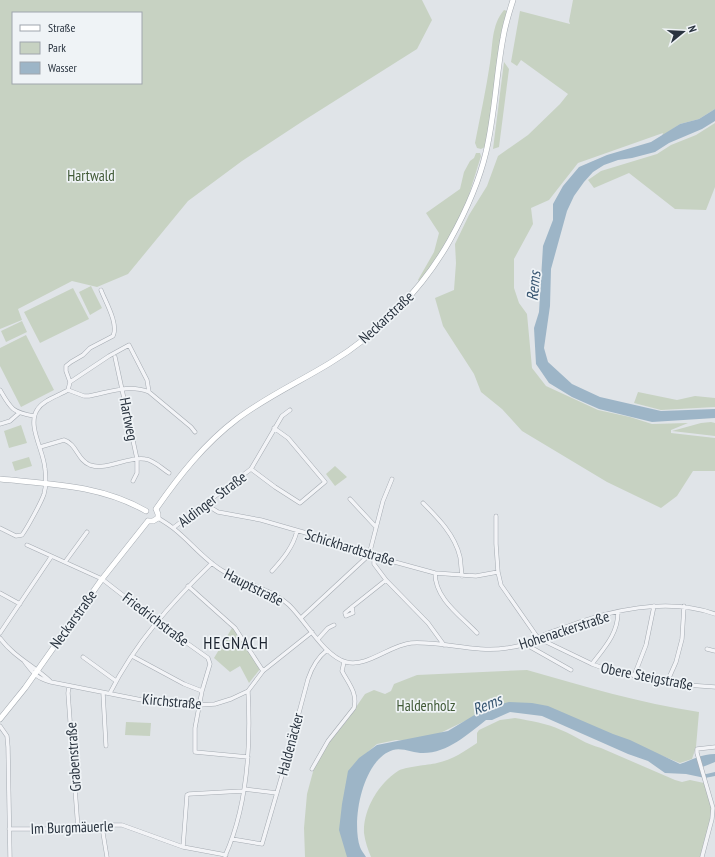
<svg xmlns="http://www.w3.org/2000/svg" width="715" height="857" font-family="'PT Sans Narrow',sans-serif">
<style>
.green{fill:#c7d2c2;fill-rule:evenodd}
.water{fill:#9db5c7}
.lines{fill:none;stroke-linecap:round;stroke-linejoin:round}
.minor-casing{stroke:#a5abb2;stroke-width:4.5}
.secondary-casing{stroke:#a5abb2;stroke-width:6}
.minor{stroke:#f3f4f7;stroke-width:3.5}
.secondary{stroke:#fff;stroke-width:5}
.labels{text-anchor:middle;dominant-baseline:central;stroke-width:3.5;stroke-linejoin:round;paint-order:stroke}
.park-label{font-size:15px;fill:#415a37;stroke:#eff3f6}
.street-label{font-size:15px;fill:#29333f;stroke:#eff3f6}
.water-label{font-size:16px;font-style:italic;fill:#365571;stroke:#eff3f6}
.quarter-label{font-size:17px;letter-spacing:1px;fill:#1c2430;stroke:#eff3f6}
</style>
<rect width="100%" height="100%" fill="#e0e4e8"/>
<!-- green -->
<path class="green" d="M0 0H422L432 20 417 49 303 121 242 161 188 201 128 274 97 287 72 281 18 309 22 320 0 329ZM13 13H141V83H13Z
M573 0H715V109L699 119 680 124 662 136 663 133 578 163 549 200 531 208 533 224 514 259V288L519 303 527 314 532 368 546 386 598 410 630 417 652 424 688 423 671 430V433L715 438V471H693L677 496 661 508 607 482 522 431 502 409 481 392 474 374 443 326 435 298 454 290 456 263 455 244 469 215 487 186 498 156 528 135 560 104 568 94 521 60 517 66 511 62 520 11 570 24 569 21Z
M504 10 507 11 508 17 487 146 481 149 477 148 475 143C480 117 486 90 490 63 493 46 491 25 504 10Z
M504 62 509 69 499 147 493 149Z
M715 123V187L706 210 675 209 629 173 594 188 588 180 601 171 657 154 671 145 696 135Z
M476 153H480L481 156 468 198 459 223 421 284 418 280 434 252 439 233 426 213 460 189 464 172 470 161 474 158Z
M91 286 102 308 90 315 79 292Z
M73 288 89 319 40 343 24 312Z
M22 321 27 332 6 342 1 331Z
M26 335 54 390 21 407 0 366V348Z
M638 392 677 400 695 396 715 398V407L661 410 634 403Z
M711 422 715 423V436L672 431 701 423Z
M21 425 27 443 9 448 4 431Z
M29 457 32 466 15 471 12 462Z
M335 466 347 477 335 486 326 474Z
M232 628 235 629 260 669 249 683 240 666 230 672 214 658Z
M527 670C583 686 640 703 699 712L696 747 692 759 680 763 537 706 465 721 434 736 410 741 396 740 377 744 363 756 347 857H305L304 828 307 794 314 768 329 742 345 723 365 694 374 690 385 694 391 691 394 684 417 675Z
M515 718C531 721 546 723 561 730 576 736 585 744 601 748L675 780 682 782 690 780 704 783 711 802V819L700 857H371C368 850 365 841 364 833 363 810 378 784 398 771 404 767 428 765 437 763 452 760 465 751 477 743V733L479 730 500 720Z
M126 722 151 723 150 736 125 735Z"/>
<!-- water -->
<path class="water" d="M715 109V121L702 129 669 143 655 152 632 158 618 160 604 165 593 172 584 182 574 196 567 211 551 269 550 306 544 348 548 362 572 384 600 397 661 411 715 409V418L652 422 599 409 572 397 549 383 536 364 534 328 539 312 543 246 553 220V204L563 186 579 167 607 155 651 142 680 124 699 119Z
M509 702 532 703 548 706 613 734 630 740 680 764C692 760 702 754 715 754V762L700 768 702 775 715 772V776L705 778 686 774 665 773 648 761 628 754 542 716 510 712 492 720H486C468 734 448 753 423 753 414 753 401 747 393 750 363 759 351 820 360 847 361 850 364 854 366 857H347L339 830 342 804 348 771 359 758 377 745 448 731 486 708Z"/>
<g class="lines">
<defs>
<path id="minor" d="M115 357 137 459V473L133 481
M70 382 109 356 129 345 147 380 149 392
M0 390C11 409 12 412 34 416
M68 390 84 396H89C110 392 129 384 149 392L191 427 195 432
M0 424 10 421 19 413
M40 447 64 440C77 444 77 460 90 465 108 471 127 456 145 459 154 460 161 468 169 473
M251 469 275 487 300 503 325 482 288 438 274 428
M350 499 376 527
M423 503C438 518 455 535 460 557 461 563 461 569 462 576
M205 504 218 512 261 520 341 543 369 555 435 573 476 576 498 572
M496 516V544L498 572 501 585 538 638 592 664 611 671 687 685 715 687
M158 518C163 521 168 524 173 528 190 541 204 560 223 571 244 584 270 588 289 605 305 620 324 656 346 662 366 668 390 645 411 643 443 641 475 653 507 648 513 647 520 646 526 644 529 643 533 640 537 638 545 634 554 631 563 628 609 610 667 597 715 614
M0 528 16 536 22 535C27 528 41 503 44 494 46 487 46 477 45 469 44 451 27 426 37 410 43 400 58 396 68 390L70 382 66 371V366L71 362 83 355 90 348 113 336C119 324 105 301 101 290
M173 528 251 469 282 416 290 410
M27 545 102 579 156 621 208 658 210 664 202 691 195 728V752L248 757
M374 556V564L386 580 428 623 444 645
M65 562 87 532
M272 571C283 559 293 547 297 531
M435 573C435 599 461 616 477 633
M188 586 235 628 263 671
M0 593 20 604
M352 607 353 613 346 616 345 613 352 607 386 580
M301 618 369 555 383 501 392 479
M0 633 51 557
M0 638C13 656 34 666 50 681
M318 639 328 628 334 625
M525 644 571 670
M707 649 715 651
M132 656 184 684 202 691
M83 657 116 681
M24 661C33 673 36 678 51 682L147 701 200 705 215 704 231 699 248 691 263 671 312 632
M592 664C604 648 618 634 618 612
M634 676 646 645 654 606
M668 680 676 662 682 639 684 606
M69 686 68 693 78 829
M103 693 106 746
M110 693C135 643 172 602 212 563
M0 726 7 736 8 747 10 857
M312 769 328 741 354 708C358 693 348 683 342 671L344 662
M244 789 277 793
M102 827 107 857
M9 829H78L113 825H122L183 847 226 855
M232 839 262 844 285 765 308 679C312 667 317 658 327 650
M183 847 187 795 189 794 243 791
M225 856C248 805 251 746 248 691
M702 857 712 819 713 808 697 753V749L715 747"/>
<path id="secondary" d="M0 479C50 484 101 485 146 511
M156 509C179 476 204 444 237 419 266 397 299 382 330 363 378 334 422 290 450 240 465 213 479 182 486 152 495 114 496 76 503 38 505 25 509 13 513 0
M148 521H153L158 518V514L156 509
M0 719 25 688 102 579 148 521"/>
</defs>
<!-- minor casing -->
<use href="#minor" class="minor-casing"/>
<!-- secondary casing -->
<use href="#secondary" class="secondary-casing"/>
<!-- minor -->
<use href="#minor" class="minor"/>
<!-- secondary -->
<use href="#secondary" class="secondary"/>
</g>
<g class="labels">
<!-- park labels -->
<g class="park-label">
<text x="91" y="175">Hartwald</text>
<text x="426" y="705">Haldenholz</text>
</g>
<!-- street labels -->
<g class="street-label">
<text transform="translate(386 317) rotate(-43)">Neckarstraße</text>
<text transform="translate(129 419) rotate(79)">Hartweg</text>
<text transform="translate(212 499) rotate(-37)">Aldinger Straße</text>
<text transform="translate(350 547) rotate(17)">Schickhardtstraße</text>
<text transform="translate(254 587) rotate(27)">Hauptstraße</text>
<text transform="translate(73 619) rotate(-54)">Neckarstraße</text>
<text transform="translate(156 619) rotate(37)">Friedrichstraße</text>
<text transform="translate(564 630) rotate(-18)">Hohenackerstraße</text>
<text transform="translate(647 676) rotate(11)">Obere Steigstraße</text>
<text transform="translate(172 701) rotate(5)">Kirchstraße</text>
<text transform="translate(290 744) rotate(-75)">Haldenäcker</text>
<text transform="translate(73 757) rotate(-94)">Grabenstraße</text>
<text transform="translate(72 827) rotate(-2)">Im Burgmäuerle</text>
</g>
<!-- water labels -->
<g class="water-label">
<text transform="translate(533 286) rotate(-84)">Rems</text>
<text transform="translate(487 704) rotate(-22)">Rems</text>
</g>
<!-- quarter labels -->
<g class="quarter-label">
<text x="236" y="643">HEGNACH</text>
</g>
</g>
<!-- legend -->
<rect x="12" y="12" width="130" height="72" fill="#eff3f6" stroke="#a0a6ad"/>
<rect x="20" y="25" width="20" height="6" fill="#ffffff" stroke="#a0a6ad"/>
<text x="48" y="32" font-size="12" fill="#29333f">Straße</text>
<rect x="20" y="42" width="20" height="12" fill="#c7d2c2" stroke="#a0a6ad"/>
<text x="48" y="52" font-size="12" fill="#29333f">Park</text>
<rect x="20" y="62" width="20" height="12" fill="#9db5c7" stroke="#a0a6ad"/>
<text x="48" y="72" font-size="12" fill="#29333f">Wasser</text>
<!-- north arrow -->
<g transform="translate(683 32) rotate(72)" stroke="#eff3f6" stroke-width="3" paint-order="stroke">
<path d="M0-3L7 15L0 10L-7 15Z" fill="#29333f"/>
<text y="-6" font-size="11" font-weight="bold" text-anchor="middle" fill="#29333f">N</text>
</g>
</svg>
